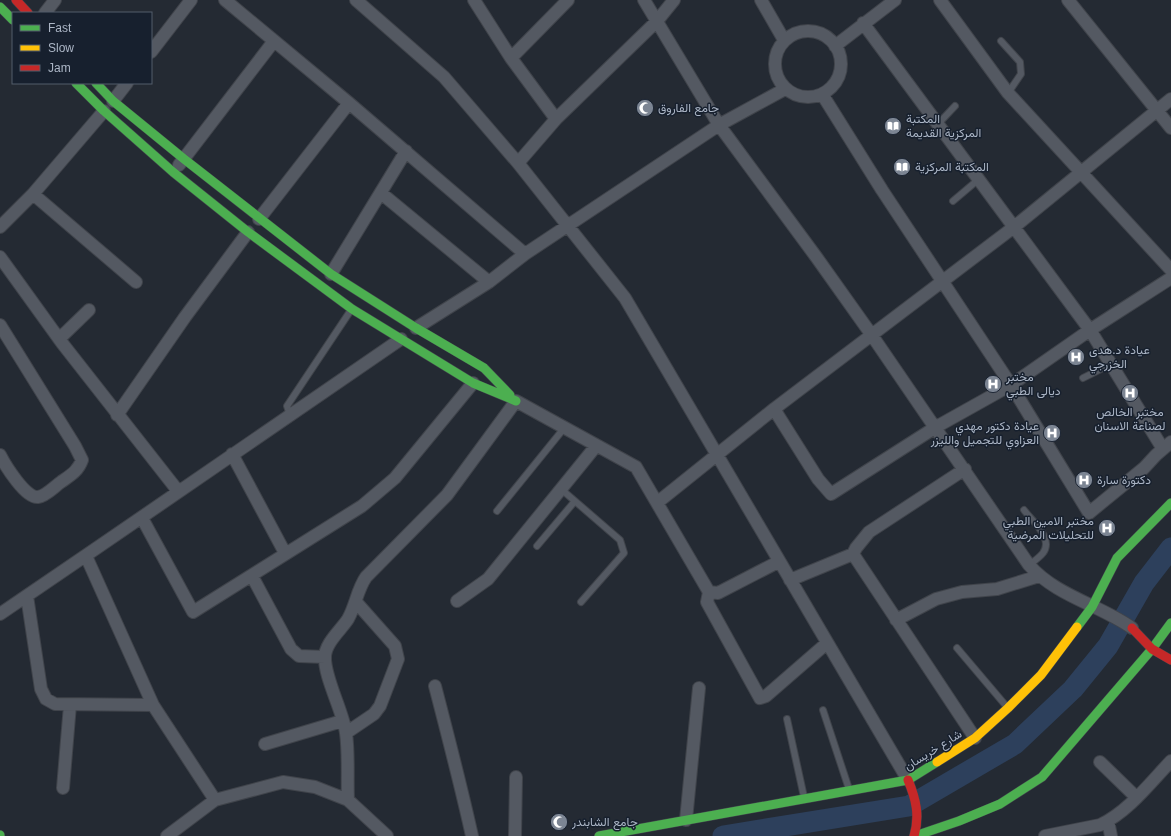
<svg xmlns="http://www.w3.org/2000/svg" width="1171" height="836" font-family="Arial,Vazirmatn,sans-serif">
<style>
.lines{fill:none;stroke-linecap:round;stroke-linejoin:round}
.river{stroke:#2d405c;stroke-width:21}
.lane-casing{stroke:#40444b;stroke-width:8}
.street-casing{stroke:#40444b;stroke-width:14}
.fast-casing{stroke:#40444b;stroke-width:10}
.slow-casing{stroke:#40444b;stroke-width:10}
.jam-casing{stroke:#40444b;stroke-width:10}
.lane{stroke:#545962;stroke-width:6}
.street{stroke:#545962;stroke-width:12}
.fast{stroke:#4caf50;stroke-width:9}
.slow{stroke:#ffc107;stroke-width:9}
.jam{stroke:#c62828;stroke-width:9}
.labels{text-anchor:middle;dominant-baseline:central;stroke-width:3;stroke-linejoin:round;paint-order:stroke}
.poi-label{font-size:12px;fill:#acb6c6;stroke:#17202e;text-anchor:start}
.street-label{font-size:12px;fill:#acb6c6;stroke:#17202e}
</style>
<rect width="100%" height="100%" fill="#242a33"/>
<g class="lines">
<!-- river -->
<path class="river" d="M723 836 909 806 1015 744 1073 689 1108 646 1144 583 1171 548"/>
<defs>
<path id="lane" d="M1001 41 1020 62 1021 74 1008 93
M938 124 955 106
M953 201 979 179
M1083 378 1111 364
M290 415 287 406 351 310
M561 489 620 540 624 553 581 602
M1024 510C1032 521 1054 538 1043 553 1040 557 1033 562 1029 565
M497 511 565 427
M537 546 575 501
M957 648 1007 707
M823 710 849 789
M787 719 804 797"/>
<path id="street" d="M225 0 349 103 525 254
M356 0 444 77 518 163 625 298 908 780
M474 0 511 58 556 119
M644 0 719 125 817 258 871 334 1029 565C1056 596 1100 605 1132 628
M761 0 784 40
M940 0 1008 93 1171 270
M1068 0 1171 128
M45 13 55 0
M863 23 1090 330 1163 449
M775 64a33 33 0 1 1 66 0a33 33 0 1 1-66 0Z
M835 46 895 0
M151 52 191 0
M511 58 568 0
M822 94 882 190 1011 385 1089 513 1144 468 1156 455 1171 442
M113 101 127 83
M518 163 556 119 657 21 674 0
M179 165 274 41
M381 193 489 282
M33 194 136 282
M259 219 349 103
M0 227 33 194 104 111
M0 257 62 343 178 491
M331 274 406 151
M0 325 75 446 82 460C78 471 71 475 61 482 55 486 46 496 38 497 26 499 5 465 0 455
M416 328 489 282 525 254 719 125 785 89
M59 339 89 310
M774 409 818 479 831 494 936 427 1011 385 1090 330 1171 278
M117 415 185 317 248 232
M232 454 285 553
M658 502 774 409 1014 227 1171 99
M142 518 193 612 362 506 395 478 473 383
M853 554 975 738
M86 556 153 705 215 800
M252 576 291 649 299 656 325 657
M790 580 853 554 856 548 869 532 965 469
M709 592 718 593 778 562
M27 596 41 689 46 699 55 704 153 705
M457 601 488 579 596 446
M0 614C134 523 267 431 401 339
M896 620 936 599 962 592 997 589 1039 576
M435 686C448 736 461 786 472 836
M346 733 374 714 380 706 398 659 395 646 356 602
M265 744 342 721
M1100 762 1136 797
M63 788 70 705
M348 800C347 778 349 755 346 733 343 711 324 677 325 657 325 643 341 630 348 619 356 605 357 590 366 577L447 495 516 401 636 467 709 592 707 602 760 698 766 696 827 643
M686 820 699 688
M1108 821 1111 836
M167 836 215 800 283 782 315 787 348 800 387 836
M515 836 516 777
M1045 836 1100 825C1128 812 1150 783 1171 761"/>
<path id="fast" d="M0 7 13 20
M76 83 104 111 173 172 248 232 352 309 473 383 516 401
M96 83 113 101 184 159 331 274 416 328 484 368 510 395
M1077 627 1092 607 1117 558 1171 503
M0 835V836
M599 836 908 780 937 762
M915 836 959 821 1000 804 1042 777 1152 649 1171 623"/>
<path id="slow" d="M937 762 975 738 1008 708 1041 675 1077 627"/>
<path id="jam" d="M16 0 28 13
M1132 628 1152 649 1171 660
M908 780C916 799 920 816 914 836"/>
</defs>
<!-- lane casing -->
<use href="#lane" class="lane-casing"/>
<!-- street casing -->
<use href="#street" class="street-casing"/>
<!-- fast casing -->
<use href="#fast" class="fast-casing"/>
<!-- slow casing -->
<use href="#slow" class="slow-casing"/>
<!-- jam casing -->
<use href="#jam" class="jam-casing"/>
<!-- lane -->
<use href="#lane" class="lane"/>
<!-- street -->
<use href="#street" class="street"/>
<!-- fast -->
<use href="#fast" class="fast"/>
<!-- slow -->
<use href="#slow" class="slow"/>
<!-- jam -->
<use href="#jam" class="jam"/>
</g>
<!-- icons -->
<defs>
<symbol id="mosque-disc" viewBox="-11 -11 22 22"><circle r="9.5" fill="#7c8593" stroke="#17202e"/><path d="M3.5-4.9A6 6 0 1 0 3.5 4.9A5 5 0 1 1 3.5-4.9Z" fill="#fff"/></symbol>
<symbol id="library-disc" viewBox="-11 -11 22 22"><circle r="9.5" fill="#7c8593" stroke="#17202e"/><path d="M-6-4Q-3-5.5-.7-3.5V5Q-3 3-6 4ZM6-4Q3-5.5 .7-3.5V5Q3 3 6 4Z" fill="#fff"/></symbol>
<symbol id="hospital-disc" viewBox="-11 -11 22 22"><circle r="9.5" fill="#7c8593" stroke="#17202e"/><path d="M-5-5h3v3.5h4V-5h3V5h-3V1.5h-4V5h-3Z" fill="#fff"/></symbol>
</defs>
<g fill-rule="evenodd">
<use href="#mosque-disc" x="635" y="98" width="20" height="20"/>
<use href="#library-disc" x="883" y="116" width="20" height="20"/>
<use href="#library-disc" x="892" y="157" width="20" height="20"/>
<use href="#hospital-disc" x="1066" y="347" width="20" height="20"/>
<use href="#hospital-disc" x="983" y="374" width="20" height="20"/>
<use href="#hospital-disc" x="1120" y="383" width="20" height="20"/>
<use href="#hospital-disc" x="1042" y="423" width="20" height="20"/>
<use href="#hospital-disc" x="1074" y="470" width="20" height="20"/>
<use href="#hospital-disc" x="1097" y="518" width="20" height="20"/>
<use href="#mosque-disc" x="549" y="812" width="20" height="20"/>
</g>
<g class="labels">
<!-- poi labels -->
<g class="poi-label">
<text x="658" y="108">جامع الفاروق</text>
<text x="906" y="119">المكتبة<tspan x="906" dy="14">المركزية القديمة</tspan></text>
<text x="915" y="167">المكتبة المركزية</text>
<text x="1089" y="350">عيادة د.هدى<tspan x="1089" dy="14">الخزرجي</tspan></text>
<text x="1006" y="377">مختبر<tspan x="1006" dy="14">ديالى الطبي</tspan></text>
<text x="1130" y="412" text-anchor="middle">مختبر الخالص<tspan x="1130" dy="14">لصناعة الاسنان</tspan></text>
<text x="1039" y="426" text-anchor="end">عيادة دكتور مهدي<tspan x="1039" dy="14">العزاوي للتجميل والليزر</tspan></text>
<text x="1097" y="480">دكتورة سارة</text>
<text x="1094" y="521" text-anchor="end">مختبر الامين الطبي<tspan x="1094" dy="14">للتحليلات المرضية</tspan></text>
<text x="572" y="822">جامع الشابندر</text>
</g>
<!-- street labels -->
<g class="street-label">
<text transform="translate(933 750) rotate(-32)">شارع خريسان</text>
</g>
</g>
<!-- legend -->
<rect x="12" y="12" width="140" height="72" fill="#17202e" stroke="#535c6b"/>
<rect x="20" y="25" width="20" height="6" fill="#4caf50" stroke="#535c6b"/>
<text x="48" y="32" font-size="12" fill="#acb6c6">Fast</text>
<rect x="20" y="45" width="20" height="6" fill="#ffc107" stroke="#535c6b"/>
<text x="48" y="52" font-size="12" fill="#acb6c6">Slow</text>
<rect x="20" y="65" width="20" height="6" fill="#c62828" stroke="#535c6b"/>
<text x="48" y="72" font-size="12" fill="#acb6c6">Jam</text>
</svg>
